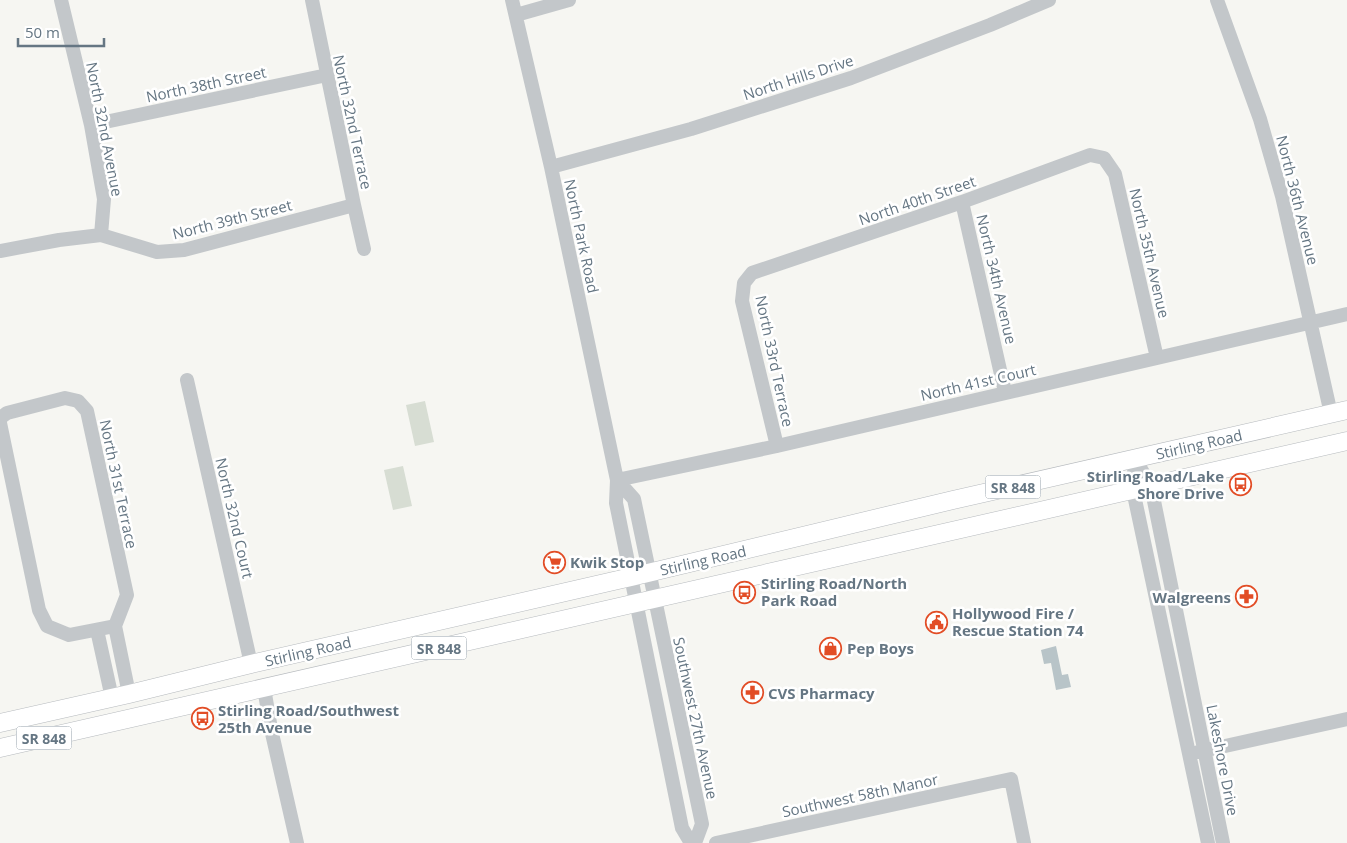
<svg xmlns="http://www.w3.org/2000/svg" width="1347" height="843" font-family="'Open Sans',sans-serif">
<style>
.green{fill:#d7ddd3}
.water{fill:#b8c4c8}
.lines{fill:none;stroke-linecap:round;stroke-linejoin:round}
.major-casing{stroke:#b6babe;stroke-width:19}
.minor{stroke:#c3c7ca;stroke-width:14}
.major{stroke:#fff;stroke-width:18}
.labels{text-anchor:middle;dominant-baseline:central;stroke-width:5;stroke-linejoin:round;paint-order:stroke}
.shield{fill:#fff;stroke:#939fa8;stroke-width:1}
.shield-label{font-size:14px;font-weight:bold;fill:#657683}
.street-label{font-size:15px;fill:#657683;stroke:#fff}
.poi-label{font-size:15px;font-weight:bold;fill:#657683;stroke:#fff;text-anchor:start}
</style>
<rect width="100%" height="100%" fill="#f6f6f2"/>
<!-- green -->
<path class="green" d="M425 401 434 442 415 446 406 405Z
M403 466 412 506 393 510 384 470Z"/>
<!-- water -->
<path class="water" d="M1056 646 1062 675 1068 674 1071 687 1056 690 1051 663 1044 664 1041 650Z"/>
<g class="lines">
<defs>
<path id="major" d="M0 723 129 694 251 664 631 577 953 500 1347 410
M0 748 1347 441"/>
</defs>
<!-- major casing -->
<use href="#major" class="major-casing"/>
<!-- minor -->
<path class="minor" d="M61 0 91 125 104 199 101 235
M312 0 354 205 364 249
M512 0 551 167 617 480 616 503 682 828 691 843
M1217 0 1260 119 1282 196 1331 414
M516 15 569 0
M91 125 327 75
M551 167 691 129 851 78 990 25 1049 0
M962 202 1005 392
M0 251 59 240 101 235 157 252 184 250 354 205
M187 380 251 664
M0 418 7 413 65 398 78 401 87 411 127 595 115 626 129 694
M0 423 39 610 47 626 69 635 115 626
M777 446 742 301 744 283 752 273 962 202 1090 155 1104 158 1115 174 1157 358
M1135 459 1151 486 1223 843
M1135 459 1133 490 1208 843
M617 480 777 446 1347 314
M617 480 634 499 702 824 695 843
M97 630 112 698
M264 688 271 729 297 843
M1198 752 1347 719
M716 843 1011 779 1024 843"/>
<!-- major -->
<use href="#major" class="major"/>
</g>
<!-- icons -->
<defs>
<symbol id="bus-ring" viewBox="-11 -11 22 22"><circle r="9.5" fill="#fff" stroke="#e24d26" stroke-width="1.5"/><path d="M-5-6H5V4H4V6H2V4H-2V6H-4V4H-5ZM-3.5-4V0h7V-4ZM-3.5 1.2v1.5H-2V1.2ZM2 1.2v1.5H3.5V1.2Z" fill="#e24d26"/></symbol>
<symbol id="supermarket-ring" viewBox="-11 -11 22 22"><circle r="9.5" fill="#fff" stroke="#e24d26" stroke-width="1.5"/><path d="M-6-5.5h2.5l.6 2H6L4.5 2H-2.5L-4.4-4H-6ZM-1.5 3.2a1.3 1.3 0 1 0 .1 0ZM3 3.2a1.3 1.3 0 1 0 .1 0Z" fill="#e24d26"/></symbol>
<symbol id="pharmacy-ring" viewBox="-11 -11 22 22"><circle r="9.5" fill="#fff" stroke="#e24d26" stroke-width="1.5"/><path d="M-2-6h4v4h4v4h-4v4h-4v-4h-4v-4h4Z" fill="#e24d26"/></symbol>
<symbol id="civic-ring" viewBox="-11 -11 22 22"><circle r="9.5" fill="#fff" stroke="#e24d26" stroke-width="1.5"/><path d="M-.6-6.5H3V-4.5H.6V-3L4-1V1h2V6H-6V1h2V-1L-.6-3ZM-1.2 2.5V6h2.4V2.5Z" fill="#e24d26"/></symbol>
<symbol id="shop-ring" viewBox="-11 -11 22 22"><circle r="9.5" fill="#fff" stroke="#e24d26" stroke-width="1.5"/><path d="M-5-2.5h2.3a2.7 3.5 0 0 1 5.4 0H5L5.5 6h-11ZM-1.5-2.5h3a1.5 2.3 0 0 0-3 0Z" fill="#e24d26"/></symbol>
</defs>
<g fill-rule="evenodd">
<use href="#bus-ring" x="1228" y="472" width="25" height="25"/>
<use href="#supermarket-ring" x="542" y="550" width="25" height="25"/>
<use href="#bus-ring" x="732" y="580" width="25" height="25"/>
<use href="#pharmacy-ring" x="1234" y="584" width="25" height="25"/>
<use href="#civic-ring" x="924" y="610" width="25" height="25"/>
<use href="#shop-ring" x="818" y="636" width="25" height="25"/>
<use href="#pharmacy-ring" x="740" y="680" width="25" height="25"/>
<use href="#bus-ring" x="190" y="706" width="25" height="25"/>
</g>
<g class="labels">
<!-- shield labels -->
<g class="shield">
<rect x="985.5" y="475.5" width="55" height="23" rx="4"/>
<rect x="411.5" y="636.5" width="55" height="23" rx="4"/>
<rect x="16.5" y="726.5" width="55" height="23" rx="4"/>
</g>
<g class="shield-label">
<text x="1013" y="487">SR 848</text>
<text x="439" y="648">SR 848</text>
<text x="44" y="738">SR 848</text>
</g>
<!-- street labels -->
<g class="street-label">
<text transform="translate(798 77) rotate(-18)">North Hills Drive</text>
<text transform="translate(206 84) rotate(-12)">North 38th Street</text>
<text transform="translate(353 122) rotate(78)">North 32nd Terrace</text>
<text transform="translate(105 129) rotate(79)">North 32nd Avenue</text>
<text transform="translate(917 200) rotate(-19)">North 40th Street</text>
<text transform="translate(1298 200) rotate(76)">North 36th Avenue</text>
<text transform="translate(232 219) rotate(-14)">North 39th Street</text>
<text transform="translate(582 236) rotate(78)">North Park Road</text>
<text transform="translate(1150 253) rotate(77)">North 35th Avenue</text>
<text transform="translate(997 279) rotate(77)">North 34th Avenue</text>
<text transform="translate(775 361) rotate(78)">North 33rd Terrace</text>
<text transform="translate(978 382) rotate(-13)">North 41st Court</text>
<text transform="translate(1199 444) rotate(-13)">Stirling Road</text>
<text transform="translate(119 484) rotate(78)">North 31st Terrace</text>
<text transform="translate(235 518) rotate(77)">North 32nd Court</text>
<text transform="translate(703 560) rotate(-13)">Stirling Road</text>
<text transform="translate(308 651) rotate(-13)">Stirling Road</text>
<text transform="translate(696 718) rotate(78)">Southwest 27th Avenue</text>
<text transform="translate(1223 760) rotate(79)">Lakeshore Drive</text>
<text transform="translate(860 795) rotate(-12)">Southwest 58th Manor</text>
</g>
<!-- poi labels -->
<g class="poi-label">
<text x="1224" y="476" text-anchor="end">Stirling Road/Lake<tspan x="1224" dy="17">Shore Drive</tspan></text>
<text x="570" y="562">Kwik Stop</text>
<text x="761" y="583">Stirling Road/North<tspan x="761" dy="17">Park Road</tspan></text>
<text x="1231" y="597" text-anchor="end">Walgreens</text>
<text x="952" y="613">Hollywood Fire /<tspan x="952" dy="17">Rescue Station 74</tspan></text>
<text x="847" y="648">Pep Boys</text>
<text x="768" y="693">CVS Pharmacy</text>
<text x="218" y="710">Stirling Road/Southwest<tspan x="218" dy="17">25th Avenue</tspan></text>
</g>
</g>
<!-- scale -->
<path d="M18 38v8h86v-8" fill="none" stroke="#657683" stroke-width="2.5"/>
<text x="25" y="38" font-size="15" fill="#657683" stroke="#ffffff" stroke-width="4" paint-order="stroke">50 m</text>
</svg>
